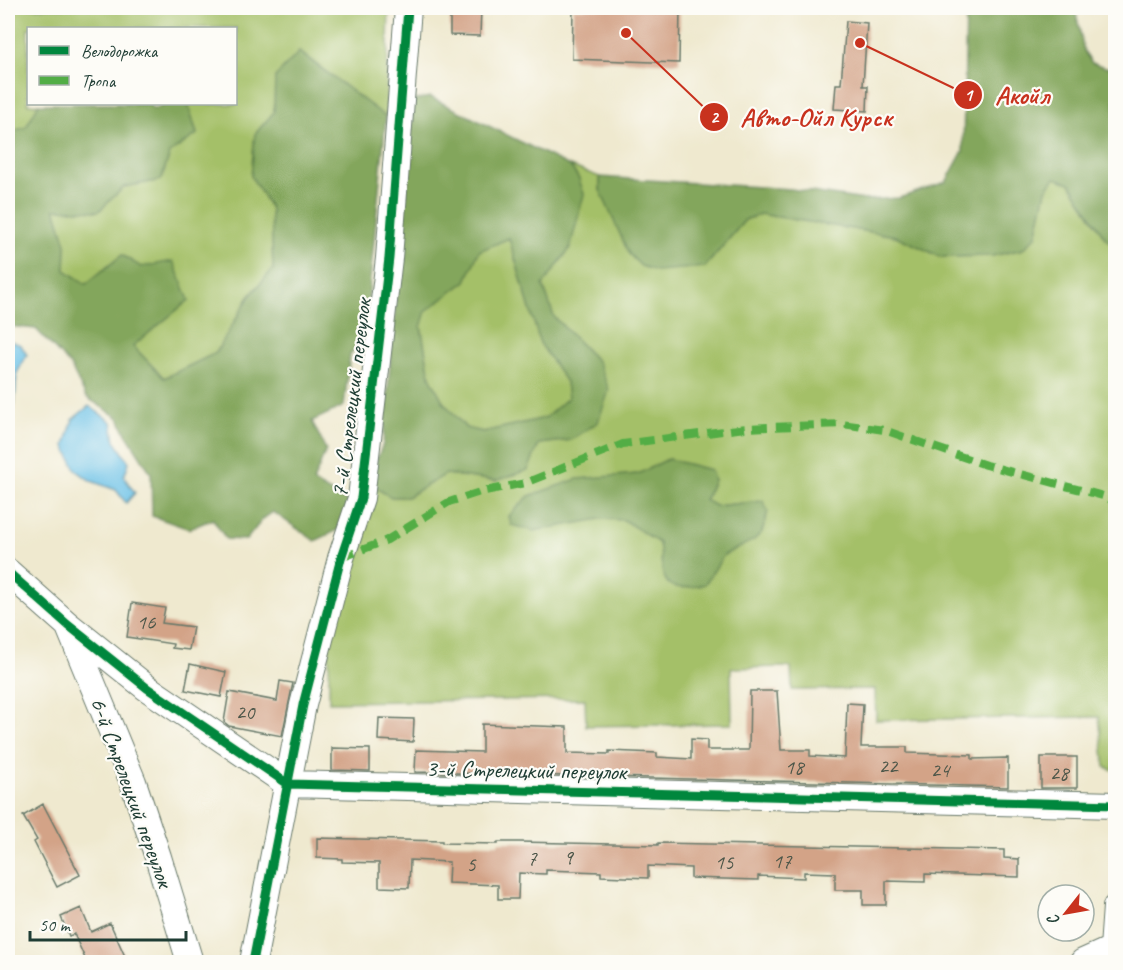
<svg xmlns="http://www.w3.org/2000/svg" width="1123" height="970" font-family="Caveat,sans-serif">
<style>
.green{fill:#a4c067;stroke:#627e4e;stroke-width:1.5;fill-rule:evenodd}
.forest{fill:#83a65c;stroke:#517248;stroke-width:1.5;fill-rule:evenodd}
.water{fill:#6ac1e7;stroke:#447f8e;stroke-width:1.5}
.building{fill:#d3a387}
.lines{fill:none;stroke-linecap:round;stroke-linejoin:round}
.street-casing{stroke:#68796a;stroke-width:28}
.street{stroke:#fff;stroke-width:26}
.quiet{stroke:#52ad45;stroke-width:8;stroke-dasharray:15 8;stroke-linecap:butt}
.cycleway-casing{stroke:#fdfcf7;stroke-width:13}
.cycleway{stroke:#00873e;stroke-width:9}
.labels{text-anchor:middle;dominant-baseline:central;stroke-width:4.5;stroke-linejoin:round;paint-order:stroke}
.number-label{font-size:21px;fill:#4c5649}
.street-label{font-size:24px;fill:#1f3d34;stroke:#fdfcf7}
.leader{fill:none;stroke:#c8321e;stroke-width:2}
.callout-dot{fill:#c8321e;stroke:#fdfcf7;stroke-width:2}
.mark-label{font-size:18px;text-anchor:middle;font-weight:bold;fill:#fff}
.callout-label{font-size:26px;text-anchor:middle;font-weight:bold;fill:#c8321e;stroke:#fdfcf7;stroke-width:4.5;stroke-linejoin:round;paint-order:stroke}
</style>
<rect width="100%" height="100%" fill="#fdfcf7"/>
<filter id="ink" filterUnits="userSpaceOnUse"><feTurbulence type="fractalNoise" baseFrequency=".0167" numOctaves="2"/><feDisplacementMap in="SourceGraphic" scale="12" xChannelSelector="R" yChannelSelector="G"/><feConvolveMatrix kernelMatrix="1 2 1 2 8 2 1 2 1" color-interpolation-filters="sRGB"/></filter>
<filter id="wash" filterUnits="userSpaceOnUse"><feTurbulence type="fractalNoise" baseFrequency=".008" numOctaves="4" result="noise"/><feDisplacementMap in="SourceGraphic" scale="24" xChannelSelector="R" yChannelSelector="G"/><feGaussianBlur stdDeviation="1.35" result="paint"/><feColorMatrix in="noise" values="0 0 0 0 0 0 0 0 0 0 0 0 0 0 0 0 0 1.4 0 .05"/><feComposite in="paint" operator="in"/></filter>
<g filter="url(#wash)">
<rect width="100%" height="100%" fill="#efe9cf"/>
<!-- green -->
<path class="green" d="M8 8H389L386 117 300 52 275 77 274 112 255 134 251 176 271 209 273 269 249 297 216 353 164 378 133 346 189 300 122 255 86 284 65 270 66 244 55 208 99 211 124 187 161 180 170 153 197 134 188 104H236V28H28V104H39L26 127 8 133Z
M570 166 600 177V190L705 267 745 220 760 214 896 236 941 257 992 256 1023 249 1036 236 1046 190 1055 177 1070 183 1105 238 1115 246V771L1105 767 1099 717 876 720 875 689 792 690 791 667 731 668 732 724 586 726 585 699 329 702V640L373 486 391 497H407L446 474 496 481 528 470 539 444 571 440 598 362 554 317 543 285 570 248 579 179ZM668 459 710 470 714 480 705 501 715 506 763 501 667 526 663 496 576 480 638 474Z
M509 238 540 343 566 382 568 398 546 418 483 432 466 428 444 403 430 377 421 326 425 311 466 281 479 251Z"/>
<!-- forest -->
<path class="forest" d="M966 8H1075L1084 51 1092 63 1109 68 1115 61V246L1105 238 1070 183 1055 178 1046 190 1036 236 1023 249 992 256 941 257 896 236 760 214 745 220 705 267 656 271 641 266 629 254 600 190V177L791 189 865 200 899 198 946 182 963 151Z
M299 52 386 117 365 333 350 355 344 406 312 421 326 450 313 482 348 502 338 530 315 541 273 512 263 519 246 540 226 539 213 519 189 529 152 516 151 473 126 434 119 418 86 397 70 365 36 329 8 326V133L26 127 39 104H149L153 109 169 104H188L197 134 170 153 161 180 124 187 99 211 55 209 66 244 65 270 86 284 122 255 141 267 173 261 189 300 133 346 164 378 216 353 249 297 273 269 271 209 251 176 255 134 274 112 275 77Z
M430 97 570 166 579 179 584 194 570 248 543 285 554 317 598 362 609 390 598 422 571 440 539 444 528 470 496 481 446 474 407 497H391L373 486 376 461 383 444 414 100ZM509 238 540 343 566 382 568 398 545 418 483 432 466 428 444 403 430 377 421 327 426 311 466 281 479 251Z
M668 459 711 470 714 480 705 500 715 506 763 501 768 511 762 532 754 540 724 555 705 584C660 596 664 580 659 543L624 520 600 519 533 531 511 525 509 516 529 496 577 479 638 474Z"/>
<!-- water -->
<path class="water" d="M8 340 21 345 27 355 17 373 15 401 8 436Z
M89 406 112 422 115 441 129 462 124 477 135 493 126 503 116 490 91 481 76 470 65 446 73 419Z"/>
<g id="blocks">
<!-- building -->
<path class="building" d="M450 8H481L480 36 450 35Z
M573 8H680L679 63 572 59Z
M846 21 867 23 863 86H868L867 111 834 109 836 84H841Z
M132 603 165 608 162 623 193 627 189 650 172 648 173 644 127 637Z
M190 664 226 672 221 697 185 690Z
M280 681 293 683 282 736 229 726 224 722 229 692 277 701Z
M750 691H777L781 750H810V756L845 758 847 703 863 704 861 747H907V753L972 755V759L1008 758V787L415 772 416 750 482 752V724L567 727V753L609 754V751L657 753V757L691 759V739L707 740V750H749Z
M379 718 414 719 413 742 378 740Z
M332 748 370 749V771L332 770Z
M1041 757H1077V788H1041Z
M43 804 80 875 57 887 34 842 37 840 23 816Z
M317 838 442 841V843L498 844V842H519L658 845V843L1004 850V858L1019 859V877L925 874V882L886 881V905H863V890H835V873L804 872V878L758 876V880L691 878V868L648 866V878L601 876V872L546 870V874L519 873 518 899H498V885L448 883 449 862 410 860 409 888 379 887V863L342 862V859L317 858Z
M81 908 91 932 110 923 128 963H87L74 934 69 936 61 917Z"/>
</g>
</g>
<g filter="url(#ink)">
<use href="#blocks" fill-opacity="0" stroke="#68796a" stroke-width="1.5"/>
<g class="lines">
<defs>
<path id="street" d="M8 572 68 625 147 688 288 784 1116 805
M69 627 133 782 158 857 190 962
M253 962 303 705 341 558 361 498 389 258 408 8
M1083 962 1112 949
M1112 962 1116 907"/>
</defs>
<!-- street casing -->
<use href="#street" class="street-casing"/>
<!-- street -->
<use href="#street" class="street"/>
<!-- quiet -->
<path class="quiet" d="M341 558 387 540 449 502 480 492 525 483 623 444 746 428 842 424 884 430 986 465 1107 497 1116 504"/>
<defs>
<path id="cycleway" d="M8 572 68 625 147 688 288 784 1116 805
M253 962 303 705 341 558 361 498 389 258 408 8"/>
</defs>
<!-- cycleway casing -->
<use href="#cycleway" class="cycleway-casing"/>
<!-- cycleway -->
<use href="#cycleway" class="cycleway"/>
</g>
</g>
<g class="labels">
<!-- number labels -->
<g class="number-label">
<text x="146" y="622">16</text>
<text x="245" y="712">20</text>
<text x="888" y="766">22</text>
<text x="794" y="767">18</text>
<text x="940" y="770">24</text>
<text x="1059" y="773">28</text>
<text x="568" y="857">9</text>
<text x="532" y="858">7</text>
<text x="782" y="861">17</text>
<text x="724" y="862">15</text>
<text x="471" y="864">5</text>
</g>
<!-- street labels -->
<g class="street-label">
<text transform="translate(351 398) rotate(-83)">7-й Стрелецкий переулок</text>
<text transform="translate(526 770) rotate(1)">3-й Стрелецкий переулок</text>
<text transform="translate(132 792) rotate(70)">6-й Стрелецкий переулок</text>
</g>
</g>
<!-- callouts -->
<path class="leader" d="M860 43L968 95M626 33L714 117"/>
<g class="callout-dot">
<circle cx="860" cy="43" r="6"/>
<circle cx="626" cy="33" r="6"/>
<circle cx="968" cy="95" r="15"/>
<circle cx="714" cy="117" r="15"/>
</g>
<g class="mark-label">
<text x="968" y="101">1</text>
<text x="714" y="123">2</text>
</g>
<g class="callout-label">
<text x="1022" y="104">Акойл</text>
<text x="816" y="126">Авто-Ойл Курск</text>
</g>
<!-- margin -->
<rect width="1123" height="970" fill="none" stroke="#fdfcf7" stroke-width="30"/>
<!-- legend -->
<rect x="27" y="27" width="210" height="78" fill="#fdfcf7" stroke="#a4b0a9" stroke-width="1.5"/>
<rect x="39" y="46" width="30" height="9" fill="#00873e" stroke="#a4b0a9" stroke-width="1.5"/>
<text x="81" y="57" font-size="18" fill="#1f3d34">Велодорожка</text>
<rect x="39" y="76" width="30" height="9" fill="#52ad45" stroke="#a4b0a9" stroke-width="1.5"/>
<text x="81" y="87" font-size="18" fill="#1f3d34">Тропа</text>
<!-- north arrow -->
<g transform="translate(1066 913) rotate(239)"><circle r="28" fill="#fdfcf7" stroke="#a4b0a9" stroke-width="1.5"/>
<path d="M0-4.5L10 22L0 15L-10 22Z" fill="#c8321e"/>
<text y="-9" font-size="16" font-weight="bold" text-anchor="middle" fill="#1f3d34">С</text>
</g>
<!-- scale -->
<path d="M30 931v9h156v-9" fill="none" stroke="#1f3d34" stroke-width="3"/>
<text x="39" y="931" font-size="18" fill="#1f3d34" stroke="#fdfcf7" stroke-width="4.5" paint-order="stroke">50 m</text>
</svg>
